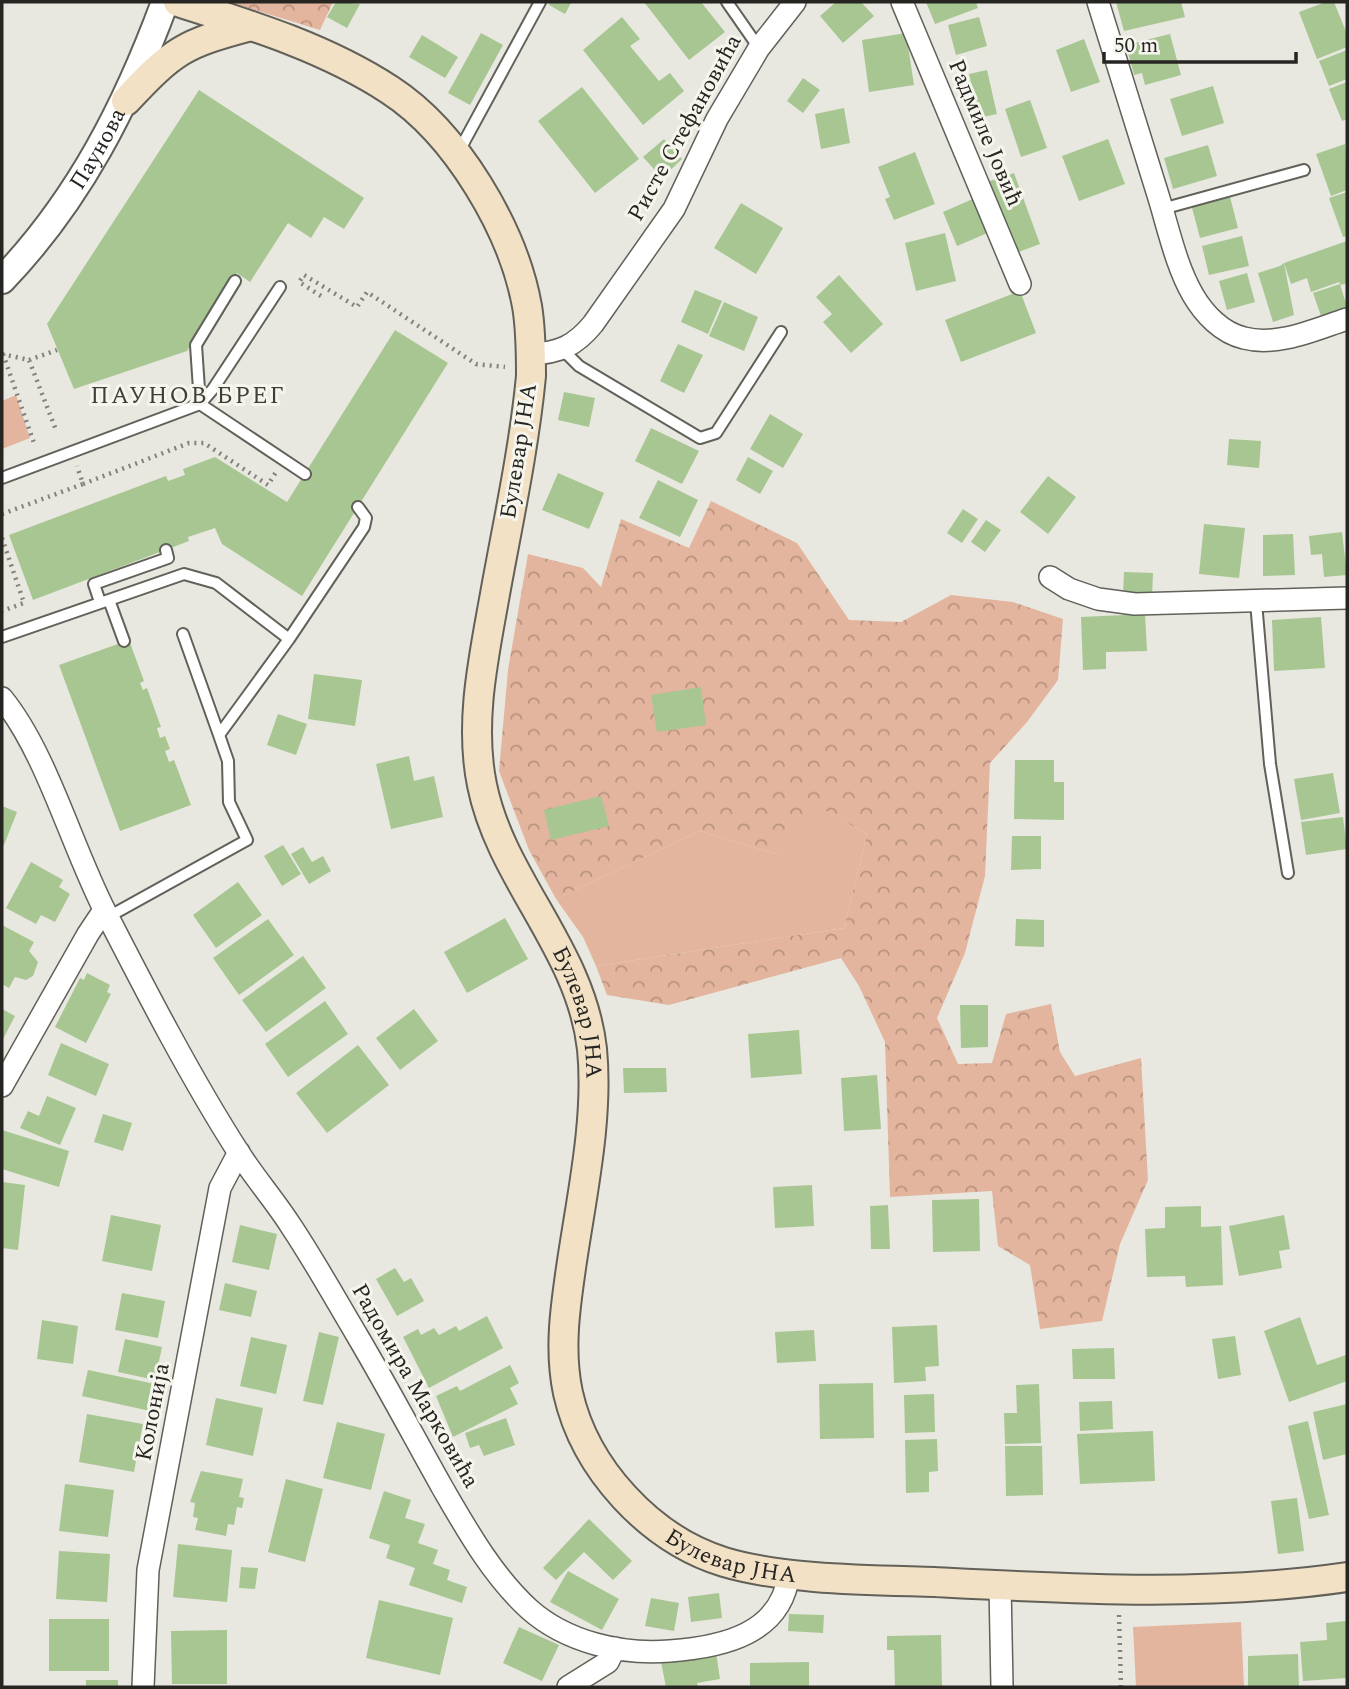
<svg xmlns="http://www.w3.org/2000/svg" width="1349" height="1689" font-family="Spectral,serif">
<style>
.green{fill:#e3b59e}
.forest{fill:url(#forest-crowns)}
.building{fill:#a7c692}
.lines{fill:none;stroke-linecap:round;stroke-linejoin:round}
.service-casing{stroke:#616059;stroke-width:14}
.minor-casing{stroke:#616059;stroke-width:24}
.tertiary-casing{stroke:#616059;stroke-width:30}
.secondary-casing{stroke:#616059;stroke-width:32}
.path{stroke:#83837d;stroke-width:4.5;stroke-dasharray:2 5;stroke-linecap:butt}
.service{stroke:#fff;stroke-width:10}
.minor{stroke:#fff;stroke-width:21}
.tertiary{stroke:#fff;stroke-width:26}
.secondary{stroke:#f2e1c5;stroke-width:28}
.labels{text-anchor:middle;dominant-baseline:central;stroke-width:6;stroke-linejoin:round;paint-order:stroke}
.street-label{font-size:23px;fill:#262522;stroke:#f6f5ed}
.neighbourhood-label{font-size:24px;letter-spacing:2px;fill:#3f3e38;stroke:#f6f5ed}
</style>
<defs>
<pattern id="forest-crowns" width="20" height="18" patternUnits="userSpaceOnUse" patternTransform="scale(1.75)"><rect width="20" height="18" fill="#e3b59e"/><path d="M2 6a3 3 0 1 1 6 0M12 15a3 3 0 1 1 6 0" fill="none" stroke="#b89380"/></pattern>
</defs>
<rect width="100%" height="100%" fill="#e8e8e0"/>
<!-- green -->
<path class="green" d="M16 395 30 438 2 449V401Z
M818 806 867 834 844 928 596 966 583 937 556 899 700 831 780 855Z
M1241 1622 1244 1687H1136L1133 1627Z"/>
<!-- forest -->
<path class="forest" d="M229 2H333L320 30Z
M711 501 797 543 849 620 901 622 951 595 1013 602 1063 619 1058 680 1027 722 990 763 985 876 965 953 937 1018 958 1064 992 1063 1006 1014 1051 1004 1060 1052 1075 1076 1141 1058 1148 1180 1120 1244 1102 1321 1040 1329 1030 1265 998 1246 992 1191 890 1197 885 1042 859 986 841 958 669 1005 607 995 596 966 844 928 867 834 819 807 780 855 700 831 556 899 529 850 499 771 508 670 528 554 583 568 601 587 621 519 689 548Z"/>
<!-- building -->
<path class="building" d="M336 2 360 4 347 28 327 17Z
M551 2H570L571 3 565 14 549 5Z
M644 2H701L725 32 689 60Z
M836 2H861L874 16 843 43 820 16Z
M926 2H976L978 8 935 24Z
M1116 2H1181L1185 17 1124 31Z
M1326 2H1334L1347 34V47L1317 59 1299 12Z
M622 17 640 39 630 46 659 81 670 73 684 91 643 125 583 50Z
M979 17 987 46 956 55 948 25Z
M481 33 503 45 470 105 448 93Z
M906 33 914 85 869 92 862 40Z
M1170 34 1181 75 1145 85 1142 73 1134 75 1126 45Z
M422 35 458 57 445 78 409 57Z
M1084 39 1100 82 1071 92 1056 50Z
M1347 50V79L1329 86 1319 61Z
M987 70 997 114 969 120 965 102 974 99 969 74Z
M803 78 820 90 803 113 787 101Z
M1347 82V119L1342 121 1329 89Z
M1213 86 1224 123 1182 136 1170 99Z
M582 87 639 159 595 193 538 121Z
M199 90 364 198 344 229 324 217 311 238 288 223 250 282 237 273 187 351 74 389 47 324Z
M1030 100 1047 148 1021 157 1005 109Z
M844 108 850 143 821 149 815 114Z
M664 139 682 159 662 178 643 157Z
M1108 139 1125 184 1079 201 1062 156Z
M1345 144 1347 190 1331 196 1316 154Z
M1208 145 1217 176 1173 189 1164 158Z
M915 152 935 204 894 220 885 199 890 197 878 167Z
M1014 173 1040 244 1013 254 987 182Z
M1347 192V236L1343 237 1329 198Z
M1229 193 1238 228 1200 238 1191 204Z
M975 198 990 232 957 246 943 212Z
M741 203 783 228 756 274 714 248Z
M945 233 956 281 916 291 905 243Z
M1242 236 1249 266 1209 275 1202 246Z
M1347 241V283L1341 285 1339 282 1311 292 1307 278 1291 284 1284 263 1294 315 1273 322 1258 273 1280 266 1284 263Z
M1247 273 1255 302 1227 310 1219 281Z
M839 275 883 324 851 353 823 322 832 314 816 297Z
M1340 284 1347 307 1321 316 1313 293Z
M695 290 722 301 708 334 681 322Z
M1020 291 1036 333 961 362 945 320Z
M724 302 758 317 744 351 709 336Z
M395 330 448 363 302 596 222 544 215 528 188 537 189 541 33 600 9 535 166 476 168 481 185 475 183 469 215 457 287 502Z
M678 344 703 355 684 393 660 381Z
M564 392 595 398 589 427 558 420Z
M770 414 803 434 783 468 750 449Z
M651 428 699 451 682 484 635 461Z
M1229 439 1261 441 1259 468 1227 465Z
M748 457 773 471 760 494 736 480Z
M558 473 604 493 589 529 542 510Z
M1048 476 1076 497 1048 534 1020 512Z
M658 480 698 500 680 537 639 518Z
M963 509 978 519 962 543 947 533Z
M986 520 1001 530 985 552 971 542Z
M1204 524 1245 528 1239 578 1199 574Z
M1342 532 1347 575 1324 577 1322 554 1311 555 1309 536Z
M1293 534 1295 575 1263 576V535Z
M1124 572 1153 573 1152 597 1123 595Z
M1145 614 1147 651 1106 652V669L1083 670 1081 617Z
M1321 617 1325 668 1274 671 1272 620Z
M129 640 144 681 140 683 143 690 147 688 161 727 157 728 160 738 165 736 170 749 165 751 169 762 174 760 191 805 120 831 59 665Z
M314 674 362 680 355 726 308 719Z
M701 687 706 725 657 732 651 695Z
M278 714 307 724 296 755 267 745Z
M409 756 414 781 434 776 443 817 391 829 376 764Z
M1015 760H1054V782H1064V820L1014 819Z
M1333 773 1340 813 1301 820 1294 779Z
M601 796 609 826 551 840 544 810Z
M2 806 17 812 4 845 2 844Z
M1343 817 1347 849 1306 855 1301 822Z
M1012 836H1041V869L1011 870Z
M283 845 301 874 282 886 264 856Z
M303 847 312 862 323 856 331 871 309 884 291 854Z
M31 862 63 880 59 887 70 894 55 922 41 915 36 924 6 908Z
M238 882 262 915 216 948 193 915Z
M505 918 528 959 467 993 444 952Z
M268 919 294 955 239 995 213 958Z
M1016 919 1044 920V947L1015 946Z
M2 925 34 942 29 951 38 962 33 976 26 980 15 977 9 988 2 984Z
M303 956 326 988 266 1032 242 1000Z
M87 973 110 985 107 992 111 994 86 1043 55 1027 80 978 84 980Z
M325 1001 348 1034 288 1077 265 1044Z
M960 1005H988V1047L961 1048Z
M2 1009 15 1016 2 1041Z
M414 1009 438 1041 400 1070 376 1038Z
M799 1030 802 1074 751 1078 748 1034Z
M61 1043 109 1064 96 1096 48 1075Z
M358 1045 389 1085 327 1133 296 1093Z
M623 1068H666L667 1092 624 1093Z
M877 1075 881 1129 844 1131 841 1078Z
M47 1096 76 1108 60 1145 20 1128 28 1111 39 1116Z
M103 1114 132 1123 123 1151 94 1142Z
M2 1130 69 1151 59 1187 2 1169Z
M2 1182 25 1185 18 1250 2 1248Z
M812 1185 814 1226 775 1228 773 1187Z
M979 1199 980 1251 933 1252 932 1200Z
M888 1205 890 1249H871L870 1206Z
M1201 1206V1227L1221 1226 1223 1285 1186 1287 1185 1276 1147 1277 1145 1229 1165 1228V1207Z
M111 1215 161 1225 152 1271 102 1261Z
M1284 1215 1290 1249 1279 1251 1282 1268 1239 1276 1229 1226Z
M240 1225 277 1234 269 1270 232 1262Z
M395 1268 404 1282 411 1278 424 1301 397 1316 376 1279Z
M225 1283 257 1291 251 1317 219 1310Z
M122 1293 165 1301 158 1338 115 1330Z
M487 1316 503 1348 429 1388 403 1337 418 1329 421 1335 434 1328 439 1335 456 1326 459 1331Z
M1300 1317 1317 1365 1346 1355 1347 1381 1289 1402 1264 1331Z
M42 1320 78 1326 73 1364 37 1359Z
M937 1325 939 1366 925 1367 926 1381 894 1383 892 1327Z
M814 1330 816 1361 777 1363 775 1332Z
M319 1332 339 1337 323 1405 303 1401Z
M1235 1336 1241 1375 1218 1379 1212 1339Z
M251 1337 287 1345 276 1394 240 1386Z
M125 1339 162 1347 155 1380 118 1372Z
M1114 1348 1115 1379H1073L1072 1349Z
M510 1365 519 1383 510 1388 518 1404 453 1437 436 1396 457 1386 460 1391Z
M88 1370 155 1384 150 1411 82 1396Z
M873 1383 874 1438 820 1439 819 1384Z
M1039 1384 1041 1443 1005 1444 1004 1413H1017L1016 1385Z
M934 1394 935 1432 905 1433 904 1395Z
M216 1398 263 1408 253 1456 206 1445Z
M1112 1401 1113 1429 1080 1431 1079 1402Z
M1347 1404V1454L1323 1460 1313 1412Z
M87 1414 143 1424 134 1472 79 1462Z
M506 1418 515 1445 484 1456 479 1445 470 1448 465 1433Z
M1308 1421 1329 1515 1309 1519 1288 1426Z
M337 1422 385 1434 371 1490 323 1478Z
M1153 1431 1155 1481 1080 1484 1077 1434Z
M937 1439 938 1471 929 1472V1492L906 1493 905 1440Z
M1005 1446H1042L1043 1495 1006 1496Z
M201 1471 243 1479 239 1497 244 1498 242 1508 237 1507 234 1525 228 1524 226 1536 195 1530 198 1518 193 1517 195 1503 190 1502Z
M286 1479 323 1489 305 1562 268 1552Z
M65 1484 114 1490 108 1537 59 1531Z
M384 1491 411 1500 405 1518 425 1524 418 1543 438 1550 433 1564 450 1570 447 1580 467 1587 462 1603 409 1585 415 1568 386 1558 390 1545 369 1538Z
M1297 1498 1304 1551 1278 1554 1271 1501Z
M589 1519 632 1561 613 1580 584 1552 556 1580 543 1568Z
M178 1544 232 1550 227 1602 173 1597Z
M59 1551 110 1554 107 1602 56 1599Z
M241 1567 258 1568 255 1589 239 1588Z
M568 1571 619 1599 602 1630 550 1602Z
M719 1593 722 1618 691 1622 688 1597Z
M651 1598 679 1603 674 1631 645 1626Z
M379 1600 453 1618 440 1675 366 1658Z
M789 1614 824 1615 823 1633 788 1631Z
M49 1619H109V1671H49Z
M1346 1621 1347 1678 1303 1681 1300 1642 1327 1640 1326 1623Z
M519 1627 559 1645 542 1681 503 1663Z
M227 1630V1684H172L171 1631Z
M941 1635 942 1687H895L894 1650H887V1636Z
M716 1652 720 1679 697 1683 698 1687H666L661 1662Z
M1298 1654 1299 1687H1248V1656Z
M809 1662V1687H750V1663Z
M86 1680H118V1687H86Z"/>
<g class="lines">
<defs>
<path id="service" d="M727 2 759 48
M458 153 540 2
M1162 209 1304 170
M280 287 213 389 200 404 305 474
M563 350 579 366 700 438 716 433 781 332
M2 478 200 404 196 345 235 281
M109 600 124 641
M100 602 94 584 168 558 166 550
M1256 602 1270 764 1288 873
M183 634 219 735
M2 637 184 574 216 583 289 639 364 527 366 518 358 507
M108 917 247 840 229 802 228 761 219 735 289 639"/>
<path id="minor" d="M902 2 1020 284
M1098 2C1118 66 1138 130 1158 195 1168 227 1176 266 1193 295 1204 314 1222 333 1244 338 1278 347 1316 329 1347 319
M531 354C559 353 575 346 593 324L674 209 717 119 759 48 795 2
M1050 577 1069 589 1098 599 1135 604 1347 598
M2 698C47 753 72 848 106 913 146 991 192 1080 239 1153 255 1178 275 1201 291 1226 315 1262 336 1300 358 1337 387 1386 414 1437 442 1487 467 1530 492 1575 529 1609 566 1642 621 1655 670 1651 723 1647 782 1634 789 1573
M2 1086 88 934 104 910
M1000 1585 1002 1687
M143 1687 148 1570 220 1188 239 1152
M568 1687 608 1662 615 1648"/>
<g id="tertiary">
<path id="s1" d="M2 280C79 200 127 105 165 2"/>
</g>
<g id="secondary">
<path id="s2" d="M178 2C251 25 326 48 390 90 456 133 513 229 527 306 531 329 531 353 531 376 524 449 508 522 495 594 484 656 469 722 482 785 501 880 581 949 592 1049 599 1120 581 1198 571 1268 565 1309 559 1351 568 1393 585 1469 650 1539 724 1562 784 1580 872 1580 935 1582 1072 1589 1210 1597 1347 1577"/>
<path d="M126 101C174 50 183 44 251 26"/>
</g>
</defs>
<!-- service casing -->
<use href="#service" class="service-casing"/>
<!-- minor casing -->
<use href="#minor" class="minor-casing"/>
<!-- tertiary casing -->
<use href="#tertiary" class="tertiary-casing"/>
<!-- secondary casing -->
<use href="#secondary" class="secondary-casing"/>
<!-- path -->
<path class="path" d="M321 296 299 282 304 275 357 307 367 292 476 364 505 367
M2 354 29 360 56 430
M3 354 35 446
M29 360 57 350
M83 484 189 443H204L268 485 276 472
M2 514 83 484 77 466
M2 538 24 603 2 611
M1119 1615 1121 1687"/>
<!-- service -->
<use href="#service" class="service"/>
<!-- minor -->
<use href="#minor" class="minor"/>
<!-- tertiary -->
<use href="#tertiary" class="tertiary"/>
<!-- secondary -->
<use href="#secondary" class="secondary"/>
</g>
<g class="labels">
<!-- street labels -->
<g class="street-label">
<text transform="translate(685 128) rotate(-61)">Ристе Стефановића</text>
<text transform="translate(985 133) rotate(67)">Радмиле Јовић</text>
<text stroke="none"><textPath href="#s1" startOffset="163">Паунова</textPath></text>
<text transform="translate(519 451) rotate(-81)">Булевар ЈНА</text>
<text stroke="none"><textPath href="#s2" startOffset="1225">Булевар ЈНА</textPath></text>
<text transform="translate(415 1386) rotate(60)">Радомира Марковића</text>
<text transform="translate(153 1412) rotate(-79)">Колонија</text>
<text stroke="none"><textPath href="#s2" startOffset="1855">Булевар ЈНА</textPath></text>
</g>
<!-- neighbourhood labels -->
<g class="neighbourhood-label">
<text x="188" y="396">ПАУНОВ БРЕГ</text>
</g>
</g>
<!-- border -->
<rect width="1349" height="1689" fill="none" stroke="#262522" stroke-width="7"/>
<!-- scale -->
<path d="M1104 52v10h192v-10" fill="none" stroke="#262522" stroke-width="3.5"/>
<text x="1114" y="52" font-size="21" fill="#262522" stroke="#f6f5ed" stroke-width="5" paint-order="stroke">50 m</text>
</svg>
